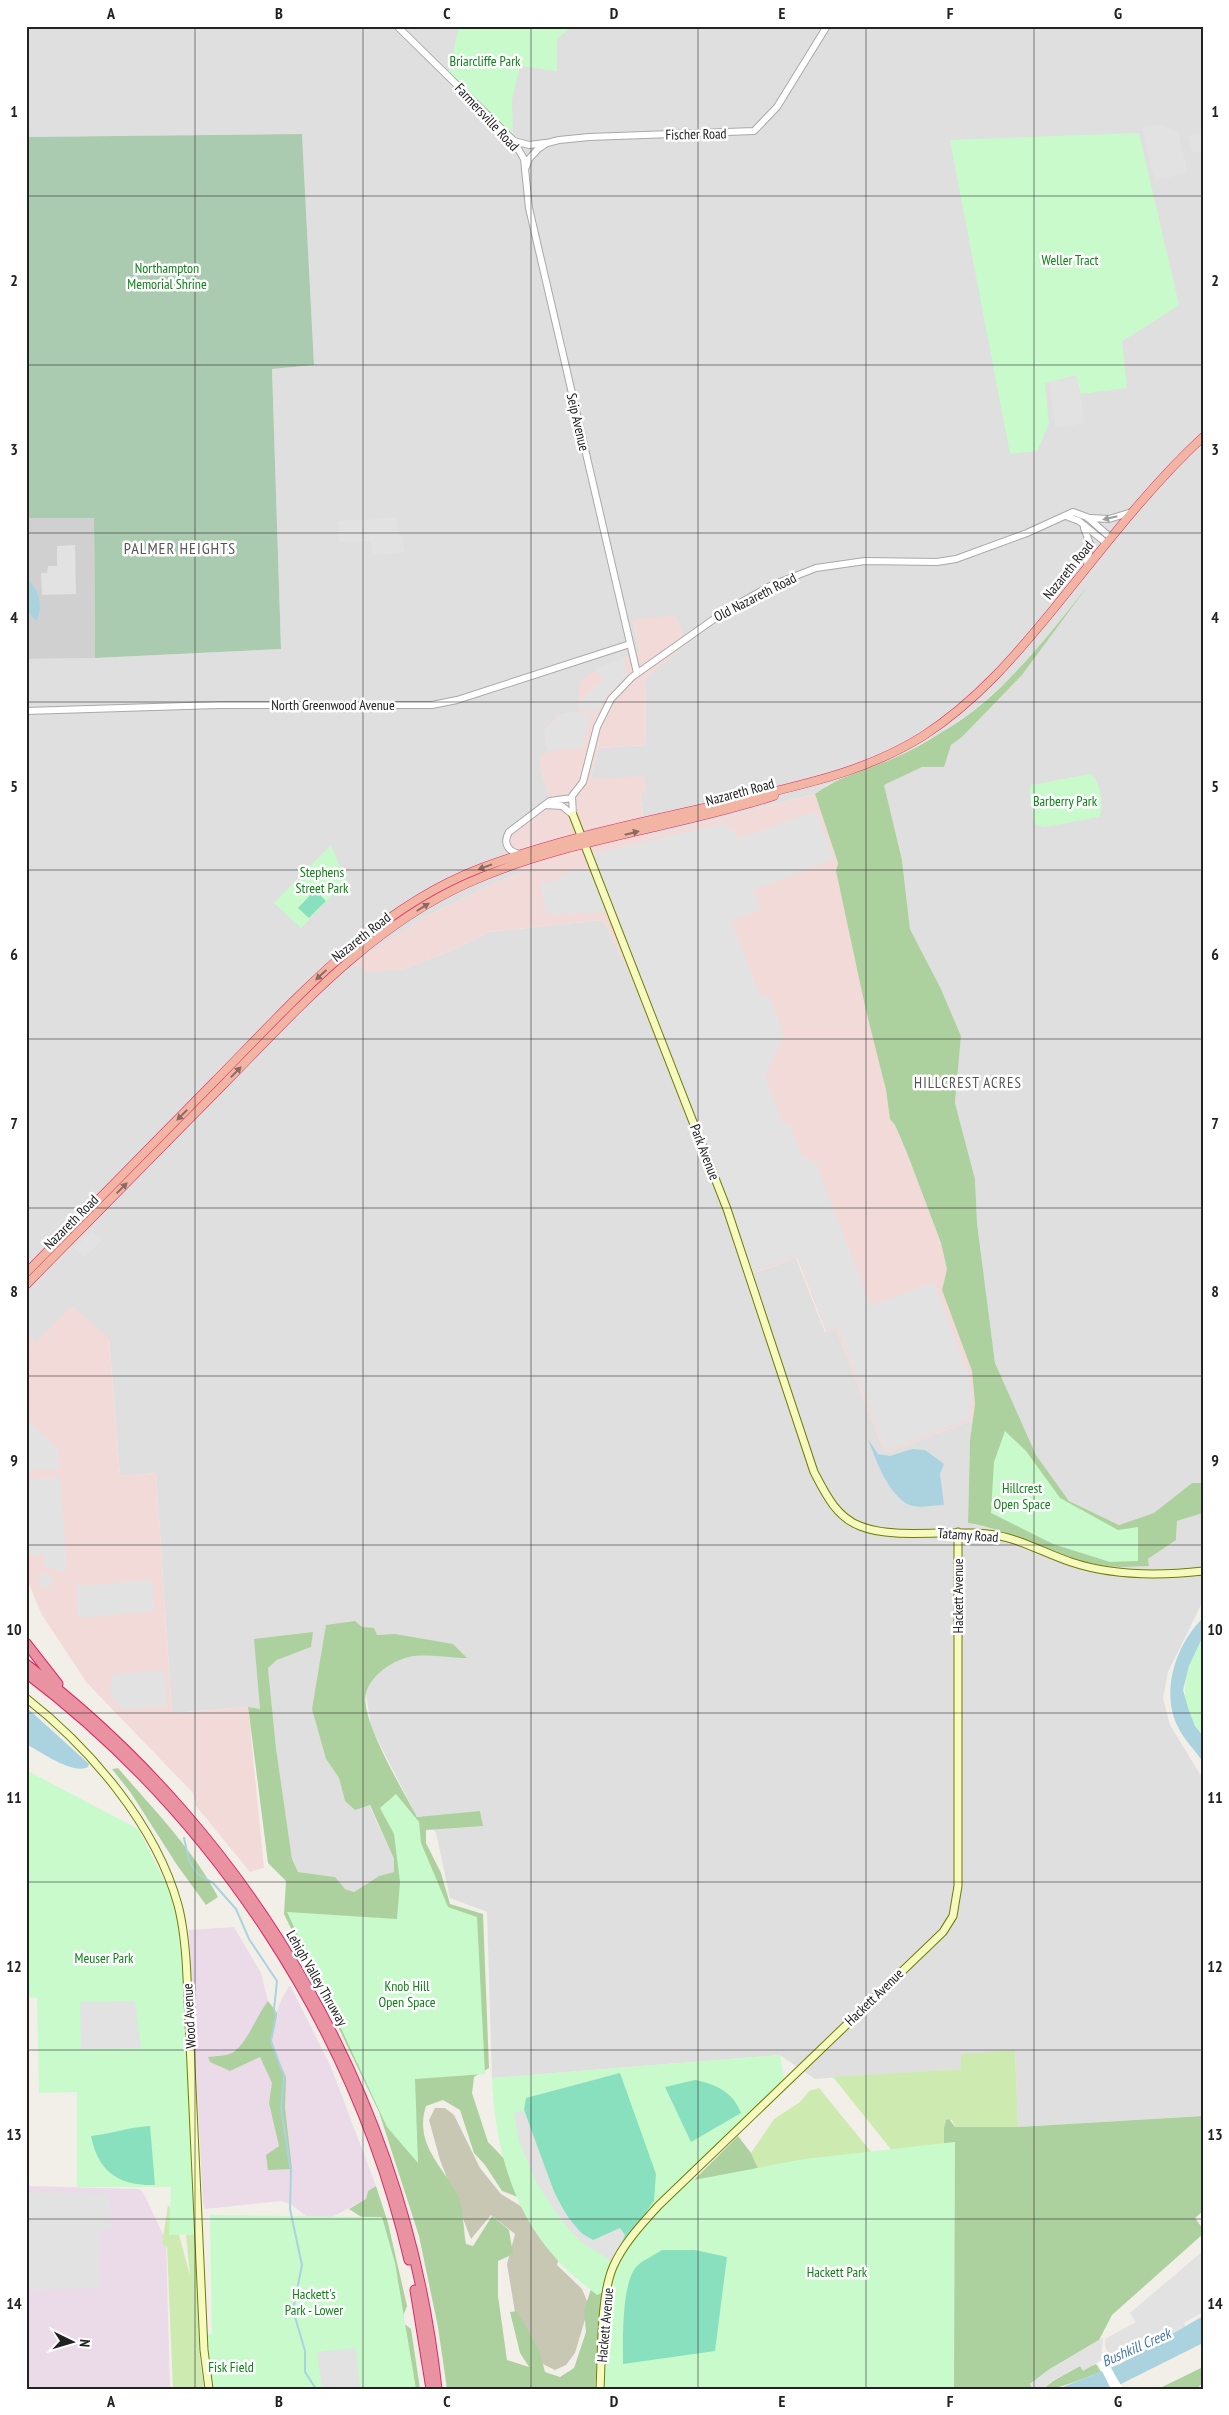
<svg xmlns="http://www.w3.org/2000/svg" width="1229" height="2415" font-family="'PT Sans Narrow',sans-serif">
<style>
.residential{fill:#e0dfdf;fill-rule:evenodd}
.commercial{fill:#f2dad9}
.industrial{fill:#ebdbe8}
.religious{fill:#d0d0d0}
.construction{fill:#c7c7b4}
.grass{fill:#cdebb0}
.forest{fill:#add19e}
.cemetery{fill:#aacbaf}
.park{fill:#c8facc}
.pitch{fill:#88e0be}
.parking{fill:#e2e2e2}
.water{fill:#aad3df}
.pier{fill:#fff}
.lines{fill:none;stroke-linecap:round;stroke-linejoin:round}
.stream{stroke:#aad3df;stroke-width:2}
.tertiary-casing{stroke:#a9a9a9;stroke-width:8}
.secondary-casing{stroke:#707d05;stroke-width:9}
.trunk-casing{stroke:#dc2a67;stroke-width:9}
.motorway-casing{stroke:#dc2a67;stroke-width:11}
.tertiary{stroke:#fff;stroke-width:6}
.secondary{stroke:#f7fabf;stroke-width:7}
.trunk{stroke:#f2b4a3;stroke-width:8}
.motorway{stroke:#e892a2;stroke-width:9}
.oneway{fill:#9c9c9c}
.oneway2{fill:#8a6b62}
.grid{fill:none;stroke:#222;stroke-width:1;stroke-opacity:0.55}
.labels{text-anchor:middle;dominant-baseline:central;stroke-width:5;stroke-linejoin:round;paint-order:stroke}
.park-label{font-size:14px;fill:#0c8416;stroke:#fff}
.street-label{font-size:14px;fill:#222;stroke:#fff}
.neighbourhood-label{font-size:15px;letter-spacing:1px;fill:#555;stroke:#fff}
.water-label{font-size:15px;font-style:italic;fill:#4a7aab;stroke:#fff}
.quarter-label{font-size:16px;letter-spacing:1px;fill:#555;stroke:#fff}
.neatline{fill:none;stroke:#222;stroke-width:2}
.grid-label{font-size:16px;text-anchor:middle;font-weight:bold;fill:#222}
</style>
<rect width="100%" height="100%" fill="#f2efe9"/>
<!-- residential -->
<path class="residential" d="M26 26H1203V1483H1192L1155 1513 1119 1525 1069 1501 1036 1455 995 1363 977 1223 975 1179 955 1103 961 1036 941 989 910 929 902 860 883 785 922 767 944 766 951 745 962 737 1022 675 1077 599 1018 672 974 710 944 731 894 759 827 785 815 794 646 837 640 793 593 779 591 775 599 748 646 745 645 679 686 643 633 621 640 651 623 659 578 712 559 715 546 743 548 752 540 767 549 795 548 809 511 833 522 872 495 883 425 917 355 963 401 970 455 949 489 932 603 920 655 1024 754 1273 796 1258 825 1332 836 1328 884 1451 889 1452 973 1420 970 1440 968 1523 1149 1566 1148 1559 1176 1540 1177 1521 1203 1513V1601L1168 1672 1163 1698 1170 1725 1203 1779V2116L1018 2127 1015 2051 961 2069 815 2079 780 2055 492 2078 487 1912 450 1898 436 1833 422 1816 417 1817 371 1727 366 1694 326 1625 324 1647 326 1759 339 1778 345 1801 369 1805 394 1859 395 1872 379 1876 354 1892 345 1889 334 1877 298 1872 292 1859 276 1748 268 1668 277 1660 311 1647 255 1639 260 1710 248 1707 172 1713 156 1473 120 1476 109 1338 36 1342 26 1334V659L95 658 281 649 272 369 314 365 302 134 26 137ZM1179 305 1122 341 1081 394 1076 375 1045 383Z"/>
<!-- commercial -->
<path class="commercial" d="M676 615 687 643 645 679 646 745 599 748 591 775 593 779 645 776 647 792 640 793 646 837 815 794 838 863 836 871 886 1090 890 1119 895 1125 907 1153 941 1243 947 1269 942 1290 972 1371 975 1404 973 1420 889 1452 884 1451 836 1328 826 1332 797 1258 753 1273 740 1228 655 1024 603 920 489 932 455 949 401 970 367 972 354 963 425 917 495 883 522 872 514 849 508 841 511 834 548 809 549 795 540 767V757L548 752 544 729 559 715 578 712 579 683 595 670 640 651 633 620Z
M72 1306 109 1338 120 1476 156 1473 172 1713 248 1707 264 1868 250 1872 196 1806 193 1793 87 1683 42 1615 26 1577V1334L36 1342Z"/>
<!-- industrial -->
<path class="industrial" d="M234 1927 261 1973 268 2001 277 2012 281 2000 290 1985 331 2067 376 2186 368 2191 366 2199 330 2218 307 2217 292 2205 281 2201 205 2209 203 2203 189 1930Z
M26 2186 139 2189 143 2192 166 2241 170 2389H26Z"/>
<!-- religious -->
<path class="religious" d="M26 518H94L95 658 26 659Z"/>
<!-- construction -->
<path class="construction" d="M435 2108H445L454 2115 480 2168 501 2194 543 2220 562 2249 557 2265 582 2289 589 2306 575 2353 566 2365 555 2370 522 2354 507 2264 515 2234 491 2215 471 2239 440 2160 429 2120Z"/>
<!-- grass -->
<path class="grass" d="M1015 2050 1018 2127H955L952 2120H946L944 2128V2180L952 2223 951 2279 945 2295 920 2283 894 2293 856 2328 807 2246 781 2218 751 2153 774 2119 800 2102 809 2091 819 2088 912 2202 922 2188 833 2077 961 2069V2054Z
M168 2205 173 2212 190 2276 186 2235 195 2234 200 2359 204 2389H173L167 2247 162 2244Z"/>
<!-- forest -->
<path class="forest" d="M1087 587 1022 675 962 737 951 745 944 767H922L884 785 902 860 910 929 941 989 961 1036 955 1103 975 1179 977 1223 995 1363 1036 1455 1069 1501 1119 1525 1154 1513 1192 1483H1203V1513L1177 1521 1176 1540 1148 1559 1149 1566C1136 1566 1120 1568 1107 1566 1059 1559 1016 1531 968 1523L970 1440 975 1404 972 1371 942 1290 947 1269 941 1243 907 1153 895 1125 890 1119 886 1090 865 1006 836 871 838 863 815 794C838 777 866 770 892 759 909 752 926 742 942 732 1003 697 1044 640 1087 587Z
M355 1621 362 1627 374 1628 377 1635 395 1634 453 1644 467 1658C451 1658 423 1653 409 1657 392 1661 371 1675 366 1693 359 1718 404 1792 417 1817L480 1811 483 1826 426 1830V1843L441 1873 450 1904 483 1914 489 2068 474 2077 472 2093 488 2142 515 2170 533 2203 502 2191 485 2165 474 2153 460 2110 443 2100 426 2106C414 2144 442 2165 457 2194 464 2208 463 2229 466 2244L473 2246 492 2216 509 2230 513 2254 498 2261V2296L507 2360 529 2367 520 2353 510 2312 517 2311 539 2350 545 2372 560 2377 574 2368 586 2332 584 2310 592 2286 603 2288 595 2389H447L438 2327 419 2236 379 2112 284 1914 286 1881 268 1863 249 1714 248 1707 260 1709 254 1639 313 1632 311 1647 277 1660 268 1668 276 1748 292 1859 298 1872 335 1877 345 1889 354 1892 379 1876 394 1872V1859L370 1805 355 1810 345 1801 339 1778 326 1759 312 1709 326 1625Z
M118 1768C153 1809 193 1849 218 1897L206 1905 177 1865 131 1793 112 1769Z
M268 2001 277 2013 271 2044 286 2077 285 2108 292 2169 268 2170 266 2155 279 2146 269 2103 272 2083 260 2057 230 2071 210 2062 208 2057C215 2056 226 2056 232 2053 248 2043 256 2016 268 2001Z
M1203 2116V2211L1195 2218 1203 2229V2234L1112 2315 1099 2340 1050 2369 1030 2384 1033 2389H794L694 2180 738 2136 751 2153 781 2218 944 2180V2128L946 2120 949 2119 955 2127H1018Z
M376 2186 388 2223 407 2306 401 2321 411 2329 420 2389H365L366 2220 349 2209 366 2199 368 2191Z
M1096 2364 1101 2372C1083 2378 1062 2389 1043 2389L1053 2381 1080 2366 1083 2370Z
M1203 2367V2383L1196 2389H1158Z"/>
<!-- cemetery -->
<path class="cemetery" d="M302 134 314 365 272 369 281 649 95 658 94 518H26V137Z"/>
<!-- park -->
<path class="park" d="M459 26H572L557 39V71L520 66 512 100 513 140 448 76Z
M1139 133 1179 305 1122 341 1127 388 1081 394 1076 375 1045 383 1049 424 1037 451 1010 454 950 140Z
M1090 774C1100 779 1105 808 1099 817L1045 827 1036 825 1034 821 1029 792 1031 785Z
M331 845 346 881 301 928 274 903Z
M1005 1431 1026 1451 1060 1498 1118 1530 1138 1527V1561L1110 1562 1053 1544 991 1513 994 1462Z
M1203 1636V1736C1174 1700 1184 1674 1203 1636Z
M26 1770 138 1829 170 1892 177 1919 184 1974 195 2234 169 2235 171 2187H77V2092L39 2093 37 1998 26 1997Z
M396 1794 419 1822 421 1843 448 1907 477 1917 485 2074 415 2079 418 2163 387 2127 287 1912 397 1919 400 1882 394 1834 380 1808Z
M780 2055 785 2083 690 2175 694 2180 804 2159 955 2142 954 2389H600L606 2291 597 2295C582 2283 566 2271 554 2256 511 2209 494 2140 492 2078Z
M210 2215 382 2217 395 2263 416 2389H213L207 2334H212Z"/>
<!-- pitch -->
<path class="pitch" d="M315 890 326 901 309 918 298 908Z
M620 2073 656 2174 654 2201 622 2246C613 2244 600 2244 592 2240 558 2224 536 2143 524 2110L526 2098Z
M695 2080C716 2084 733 2092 741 2113L691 2142 665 2087Z
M150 2126 155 2185C119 2186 98 2172 91 2136 111 2134 129 2127 150 2126Z
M662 2250H695L727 2257 715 2351 623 2364C623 2342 621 2280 638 2265 645 2259 655 2255 662 2250Z"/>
<!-- parking -->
<path class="parking" d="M1160 124 1178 132 1188 173 1155 181 1142 127Z
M1203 132V151L1193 153 1188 136Z
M1077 377 1085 423 1056 428 1049 382Z
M396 518 405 552 372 555 371 541 339 542 338 521Z
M75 545 76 594 42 595 41 573H47L48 566H57V546Z
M623 658 628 674 608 695 598 711 578 710V705L586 695 604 679 594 669Z
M572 712 591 714 582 748 548 751 544 730 563 713Z
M816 811 834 859 753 890 761 909 731 921 761 997 768 994 784 1035 765 1076 783 1124 789 1123 802 1156 816 1163 871 1306 934 1282 969 1376 972 1397 968 1419 886 1451 838 1326 826 1330 798 1256 748 1273 611 913 546 914 540 883 559 880V876L568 875V871L593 868 588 855 726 823 728 830 734 829 737 839Z
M92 1231 102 1240 84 1258 74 1248Z
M26 1418 58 1449 59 1469 26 1471Z
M60 1477 67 1572 45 1567 43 1554 26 1556V1479Z
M48 1572 54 1583 42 1589 37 1577Z
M152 1580 154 1611 78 1618 76 1586Z
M164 1670 167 1706 123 1710 113 1699 110 1691 113 1674Z
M135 2001 141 2048 81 2049 80 2002Z
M524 2110 556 2197 567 2216 581 2233 593 2240 620 2228 625 2235 613 2262 581 2242 563 2222 537 2184 519 2141 514 2113Z
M26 2192 109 2194 112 2230 99 2231 100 2288 26 2290Z
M1203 2251V2312L1184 2323 1185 2326 1125 2360 1122 2355 1111 2358 1105 2346V2339L1136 2322 1130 2313Z
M1103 2338 1101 2360 1083 2371 1080 2366 1053 2380 1043 2389H1033L1030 2384 1050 2369Z
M356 2348 360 2389H322L317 2352Z"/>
<!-- water -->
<path class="water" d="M30 582C41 594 42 607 37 621L26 611V583Z
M868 1439 878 1454 890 1456 912 1449 925 1450 944 1464 940 1474 944 1505C935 1505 922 1508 913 1506 890 1501 875 1458 868 1439Z
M1203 1618V1636L1189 1666 1183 1690 1189 1711 1195 1726 1203 1736V1762C1195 1750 1184 1740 1178 1727 1160 1692 1176 1644 1203 1618Z
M26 1707 89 1764 88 1767C73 1775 41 1752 26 1744Z
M1203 2316V2343L1111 2389H1058L1120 2364Z"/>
<!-- pier -->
<path class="pier" d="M1106 2359 1123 2389H1111L1098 2363Z"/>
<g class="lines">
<!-- stream -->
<path class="stream" d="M184 1838 189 1861 198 1874 213 1883 236 1909 249 1939 277 1981 274 2009 276 2016 271 2041 284 2076 281 2109 291 2172 290 2209 302 2265 293 2310 305 2351V2372L316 2389"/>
<defs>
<path id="tertiary" d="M397 26 513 140 524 159 529 208 637 673
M514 141 529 145 545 143
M526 167 529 159 538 149 547 143 559 140 589 137 754 131 777 107 827 26
M1066 516 1079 521 1106 543
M1090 518 1109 519 1132 512
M1084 528 1090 544 1087 566
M26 711 218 705H432L457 700 630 644
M546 805 562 806 573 815
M573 815 572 796 583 782 597 727 611 699 632 677 724 612 770 586 816 568 865 561 937 562 956 559 1027 533 1073 512 1087 517 1111 538
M522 854C509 853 502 844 509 832L550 801 572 798"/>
<path id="secondary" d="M573 815 727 1209 814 1472C825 1493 836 1517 860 1526 894 1540 950 1529 988 1534 1017 1537 1044 1553 1071 1562 1113 1576 1159 1576 1203 1571
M26 1698C90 1748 156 1825 178 1905 184 1928 186 1953 187 1977L204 2350 209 2389
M600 2389C602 2354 600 2298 613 2267 623 2244 641 2225 658 2206L943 1932 953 1916 958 1886V1532"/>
<path id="trunk" d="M26 1273C89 1209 152 1145 215 1081 294 1001 373 909 481 868 563 837 649 821 734 801 800 785 864 773 923 736 977 701 1016 655 1056 606 1103 548 1148 488 1203 437
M26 1285C92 1218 158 1151 224 1084 298 1009 370 927 468 883 565 839 673 829 774 796"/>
<path id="motorway" d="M26 1643 58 1684
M26 1664C255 1838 406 2102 437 2389
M26 1673C215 1816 355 2028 409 2260
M415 2290 431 2389"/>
</defs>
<!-- tertiary casing -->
<use href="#tertiary" class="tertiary-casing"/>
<!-- secondary casing -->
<use href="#secondary" class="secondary-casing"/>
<!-- trunk casing -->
<use href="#trunk" class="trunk-casing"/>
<!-- motorway casing -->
<use href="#motorway" class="motorway-casing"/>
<!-- tertiary -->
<use href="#tertiary" class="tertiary"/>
<!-- secondary -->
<use href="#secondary" class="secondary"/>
<!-- trunk -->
<use href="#trunk" class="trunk"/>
<!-- motorway -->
<use href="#motorway" class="motorway"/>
</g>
<!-- one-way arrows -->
<defs><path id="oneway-solid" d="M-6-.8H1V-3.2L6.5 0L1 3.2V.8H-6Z" transform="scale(1.25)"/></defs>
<use class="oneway" href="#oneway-solid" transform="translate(1110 518) rotate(167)"/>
<g class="oneway2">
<use href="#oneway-solid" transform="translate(632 833) rotate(-14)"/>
<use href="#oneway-solid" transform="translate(485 867) rotate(160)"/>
<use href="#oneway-solid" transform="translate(423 907) rotate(-32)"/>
<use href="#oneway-solid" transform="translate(321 975) rotate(137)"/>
<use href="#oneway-solid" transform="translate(236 1072) rotate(-46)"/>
<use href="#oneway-solid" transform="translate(182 1115) rotate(135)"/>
<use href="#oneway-solid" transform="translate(122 1188) rotate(-45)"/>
</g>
<!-- grid -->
<path class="grid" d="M195 26V2389M363 26V2389M531 26V2389M698 26V2389M866 26V2389M1034 26V2389M26 196H1203M26 365H1203M26 533H1203M26 702H1203M26 870H1203M26 1039H1203M26 1208H1203M26 1376H1203M26 1545H1203M26 1713H1203M26 1882H1203M26 2050H1203M26 2219H1203"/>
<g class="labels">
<!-- park labels -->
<g class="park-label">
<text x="485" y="61">Briarcliffe Park</text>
<text x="1070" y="260">Weller Tract</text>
<text x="167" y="268">Northampton<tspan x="167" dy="16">Memorial Shrine</tspan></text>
<text x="1065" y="801">Barberry Park</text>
<text x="322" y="872">Stephens<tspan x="322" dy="16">Street Park</tspan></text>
<text x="1022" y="1488">Hillcrest<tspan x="1022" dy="16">Open Space</tspan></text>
<text x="104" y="1958">Meuser Park</text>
<text x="407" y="1986">Knob Hill<tspan x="407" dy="16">Open Space</tspan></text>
<text x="837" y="2272">Hackett Park</text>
<text x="314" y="2294">Hackett's<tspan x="314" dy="16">Park - Lower</tspan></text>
<text x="231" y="2367">Fisk Field</text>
</g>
<!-- street labels -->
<g class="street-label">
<text transform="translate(487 117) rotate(47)">Farmersville Road</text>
<text transform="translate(696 134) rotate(-1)">Fischer Road</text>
<text transform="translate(578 422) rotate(77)">Seip Avenue</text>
<text transform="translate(1068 570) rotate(-51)">Nazareth Road</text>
<text transform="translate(755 597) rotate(-27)">Old Nazareth Road</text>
<text x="333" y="705">North Greenwood Avenue</text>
<text transform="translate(740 792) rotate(-15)">Nazareth Road</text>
<text transform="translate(361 937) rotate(-38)">Nazareth Road</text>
<text transform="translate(705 1152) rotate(69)">Park Avenue</text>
<text transform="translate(71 1222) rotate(-45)">Nazareth Road</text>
<text transform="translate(968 1535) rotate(4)">Tatamy Road</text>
<text transform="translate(958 1596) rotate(-90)">Hackett Avenue</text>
<text transform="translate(317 1978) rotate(60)">Lehigh Valley Thruway</text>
<text transform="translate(874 1997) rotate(-44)">Hackett Avenue</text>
<text transform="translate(189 2016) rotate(-93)">Wood Avenue</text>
<text transform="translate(605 2325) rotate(-85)">Hackett Avenue</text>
</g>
<!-- neighbourhood labels -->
<g class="neighbourhood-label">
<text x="968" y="1082">HILLCREST ACRES</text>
</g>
<!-- water labels -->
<g class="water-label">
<text transform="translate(1136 2347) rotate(-24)">Bushkill Creek</text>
</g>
<!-- quarter labels -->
<g class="quarter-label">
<text x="180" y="548">PALMER HEIGHTS</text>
</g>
</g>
<!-- border -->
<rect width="1229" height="2415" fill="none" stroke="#ffffff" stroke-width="55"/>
<!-- north arrow -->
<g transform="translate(72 2342) rotate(95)" stroke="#ffffff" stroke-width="4" paint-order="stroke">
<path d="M0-4L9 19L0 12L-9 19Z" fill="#222222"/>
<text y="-8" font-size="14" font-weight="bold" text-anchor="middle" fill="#222222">N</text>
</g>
<rect x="28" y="28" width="1174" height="2360" class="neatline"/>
<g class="grid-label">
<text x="111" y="19">A</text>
<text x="279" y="19">B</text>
<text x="447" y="19">C</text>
<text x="614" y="19">D</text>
<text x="782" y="19">E</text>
<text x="950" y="19">F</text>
<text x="1118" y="19">G</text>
<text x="14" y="117">1</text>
<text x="1215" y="117">1</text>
<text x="14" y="286">2</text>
<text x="1215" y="286">2</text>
<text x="14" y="455">3</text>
<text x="1215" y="455">3</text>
<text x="14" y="623">4</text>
<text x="1215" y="623">4</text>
<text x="14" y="792">5</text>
<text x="1215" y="792">5</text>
<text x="14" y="960">6</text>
<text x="1215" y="960">6</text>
<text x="14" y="1129">7</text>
<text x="1215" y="1129">7</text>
<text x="14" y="1297">8</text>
<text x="1215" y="1297">8</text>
<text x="14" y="1466">9</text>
<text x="1215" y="1466">9</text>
<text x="14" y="1635">10</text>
<text x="1215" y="1635">10</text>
<text x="14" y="1803">11</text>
<text x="1215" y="1803">11</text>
<text x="14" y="1972">12</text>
<text x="1215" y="1972">12</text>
<text x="14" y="2140">13</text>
<text x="1215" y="2140">13</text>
<text x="14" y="2309">14</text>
<text x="1215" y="2309">14</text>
<text x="111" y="2407">A</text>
<text x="279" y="2407">B</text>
<text x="447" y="2407">C</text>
<text x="614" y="2407">D</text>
<text x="782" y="2407">E</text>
<text x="950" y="2407">F</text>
<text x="1118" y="2407">G</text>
</g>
</svg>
